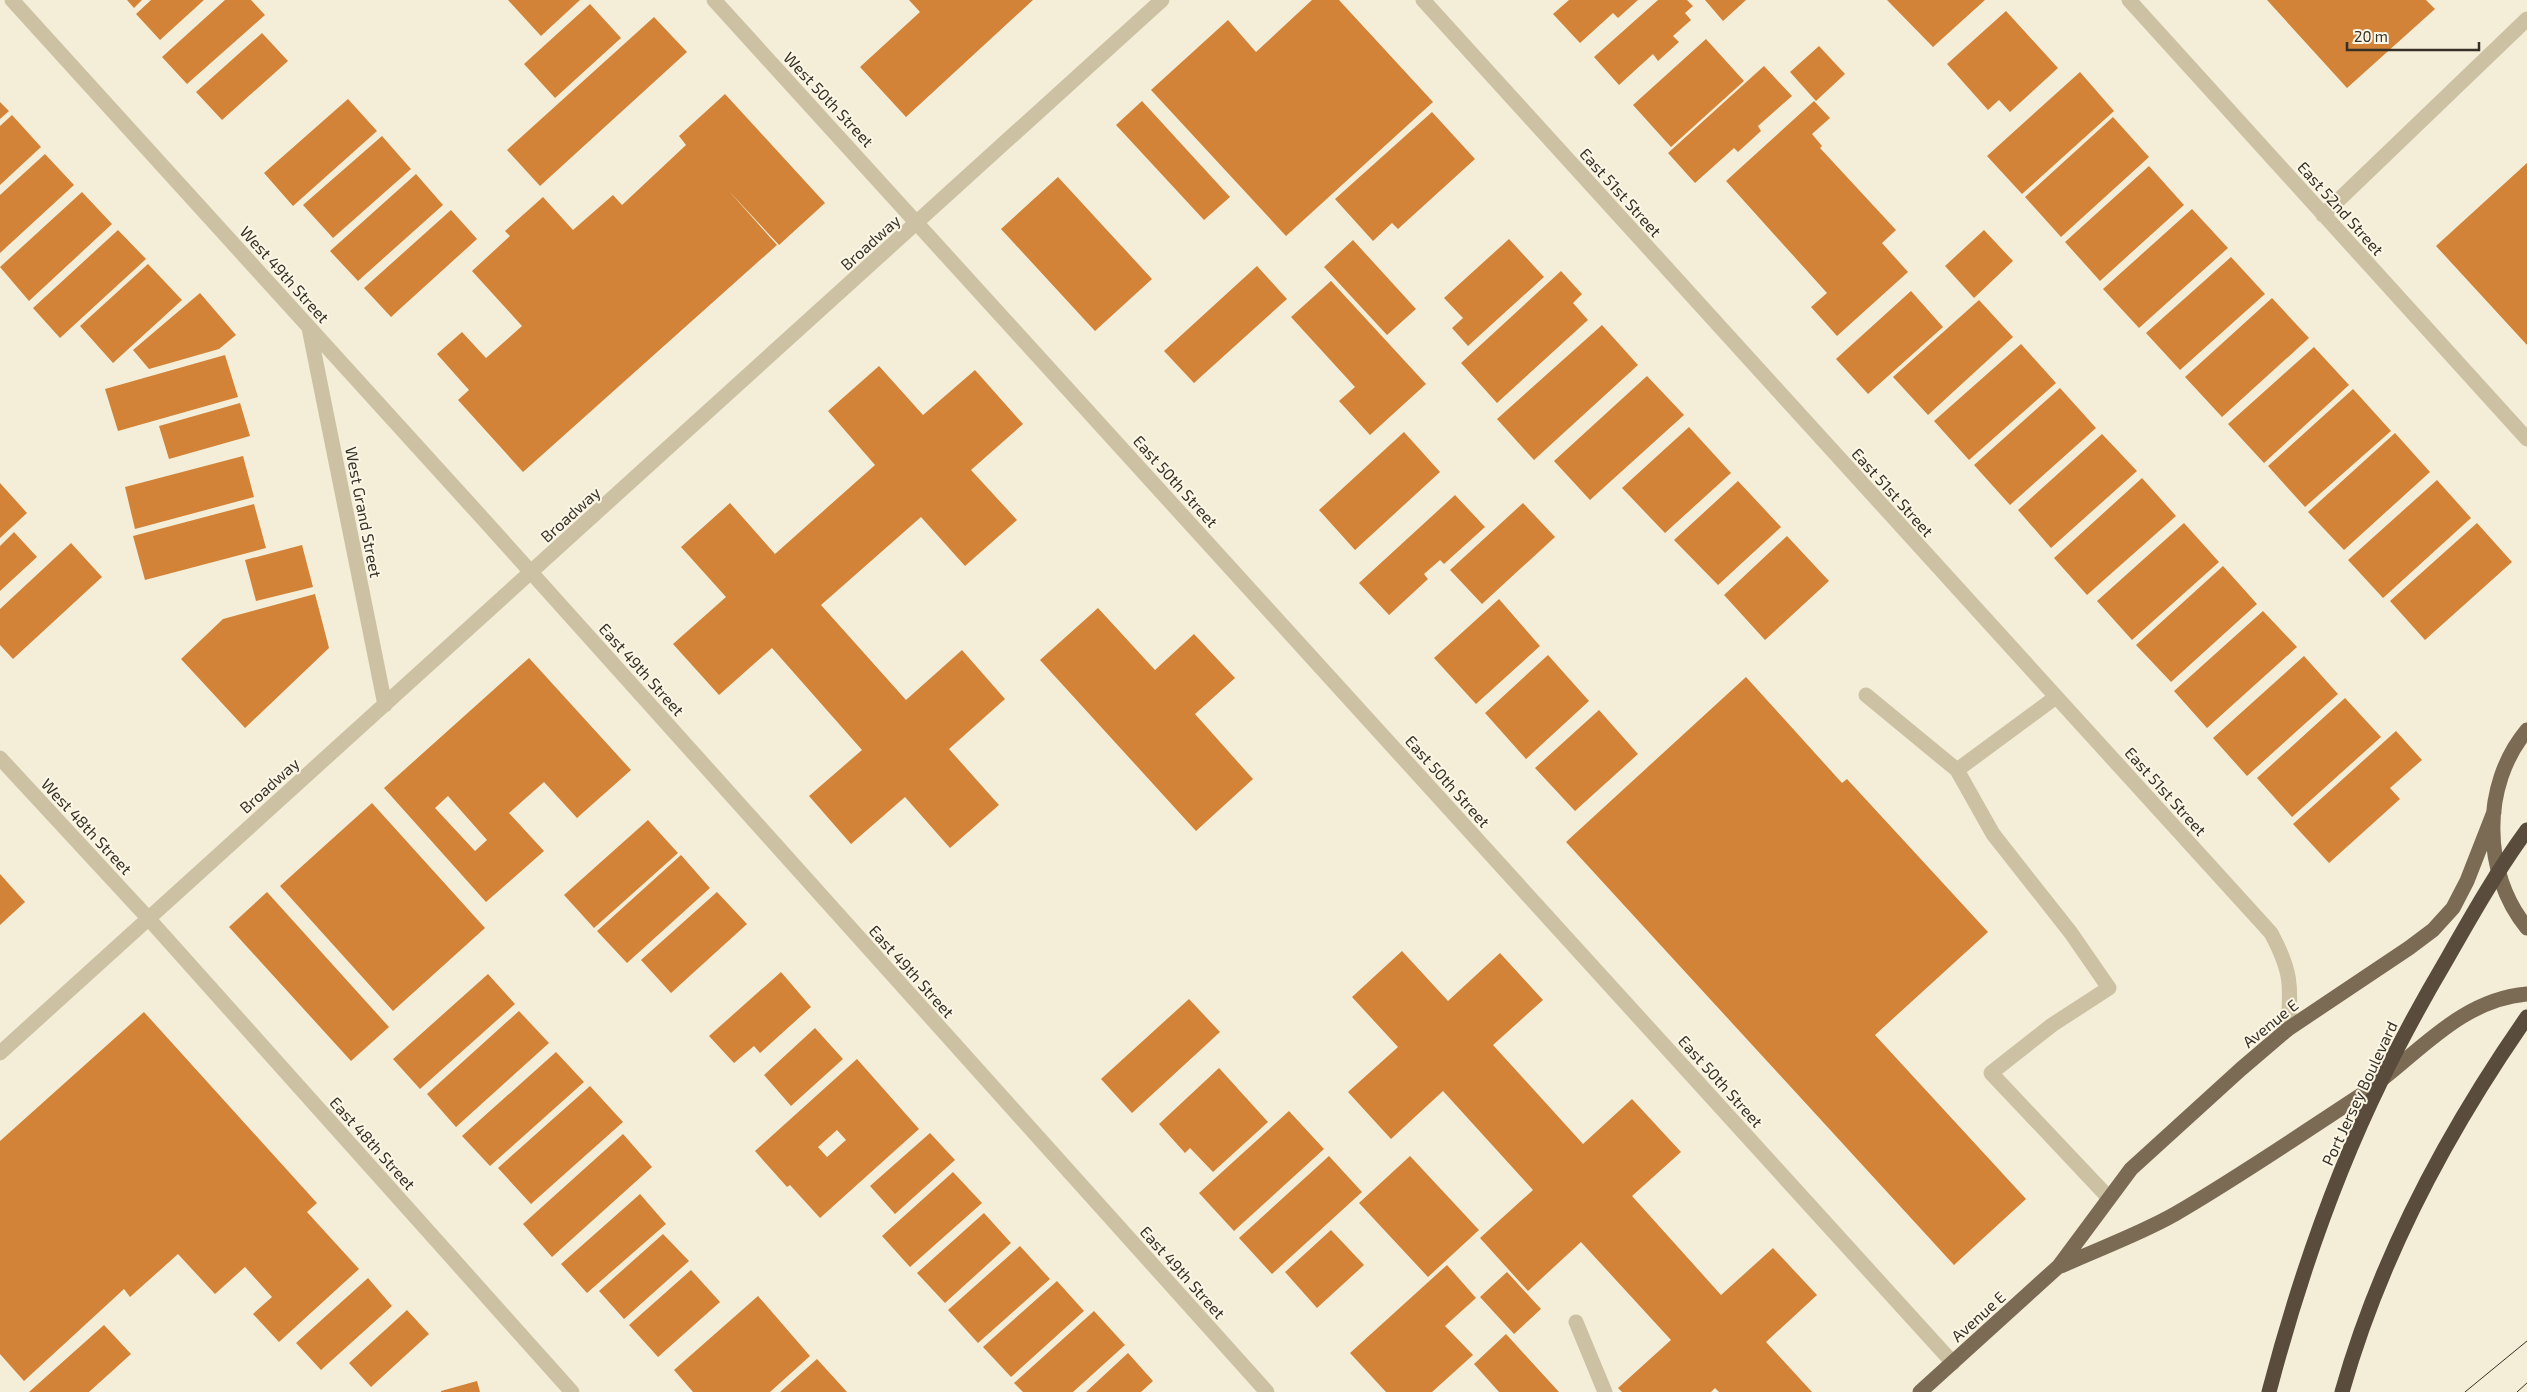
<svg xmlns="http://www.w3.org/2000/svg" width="2527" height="1392" font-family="'Exo 2',sans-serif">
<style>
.building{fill:#d28338;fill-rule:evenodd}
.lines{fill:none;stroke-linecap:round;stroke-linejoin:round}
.minor{stroke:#cdc1a3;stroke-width:15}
.major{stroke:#7b6b55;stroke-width:15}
.highway{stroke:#594c3c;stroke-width:15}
.tram{stroke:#373026;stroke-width:1}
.highway-bridge{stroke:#594c3c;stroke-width:15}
.labels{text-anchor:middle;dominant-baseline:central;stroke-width:4;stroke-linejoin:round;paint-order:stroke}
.street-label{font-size:16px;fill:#373026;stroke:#fbf6e5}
</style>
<rect width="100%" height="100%" fill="#f4eed8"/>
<!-- building -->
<path class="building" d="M127 0H142L134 8Z
M151 0H204L160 40 136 14Z
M225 0H251L265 15 187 84 162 57Z
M508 0H580L541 36Z
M909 0H1033L906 117 860 67 920 12Z
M1312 0H1339L1433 102 1286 236 1151 90 1228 20 1256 52Z
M1569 0H1638L1618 18 1613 13 1580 43 1553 14Z
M1658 0H1687L1693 6 1685 13 1691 20 1673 36 1679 42 1658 61 1653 54 1619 85 1594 57Z
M1705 0H1746L1723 21Z
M1887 0H1985L1933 47Z
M2267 0H2426L2435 9 2347 88Z
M590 4 621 38 555 98 524 64Z
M2006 11 2058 68 2010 112 1999 100 1988 110 1947 64Z
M654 17 687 52 540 186 507 150Z
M262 33 288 61 222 120 196 92Z
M1706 39 1744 81 1671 147 1633 105Z
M1819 46 1845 74 1816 101 1790 72Z
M1764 66 1792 96 1758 126 1761 131 1738 152 1734 148 1695 183 1668 153Z
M2080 72 2114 111 2022 194 1987 156Z
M725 94 825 203 779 245 728 190 777 245 523 472 458 400 469 390 437 354 462 332 486 358 522 326 472 271 510 236 505 231 543 197 573 230 613 195 622 205 686 145 679 136Z
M348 99 377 131 293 206 264 173Z
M1142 101 1230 197 1204 220 1116 125Z
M1814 101 1830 118 1812 134 1822 146 1820 148 1896 230 1882 243 1908 272 1837 336 1811 307 1827 293 1726 181Z
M0 102 9 111 0 119Z
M1432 112 1475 159 1398 229 1392 223 1373 241 1335 199Z
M12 115 41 147 0 185V126Z
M2113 117 2149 157 2061 237 2025 197Z
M382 136 411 169 333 238 303 205Z
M45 154 74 185 0 253V195Z
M2527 163V345L2436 246Z
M2149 166 2184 205 2100 281 2065 242Z
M416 174 443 205 358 281 330 251Z
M1058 177 1152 279 1095 331 1001 229Z
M82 192 112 224 29 301 0 267Z
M2192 209 2228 248 2139 328 2103 289Z
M451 210 477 239 391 317 364 288Z
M118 230 146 259 60 338 33 308Z
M1984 230 2013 261 1974 298 1945 266Z
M1509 239 1544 277 1468 346 1452 328 1463 318 1444 298Z
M1353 240 1416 309 1387 335 1324 267Z
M2231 257 2265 294 2180 370 2146 333Z
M148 264 182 300 113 363 80 326Z
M1257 266 1287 299 1194 383 1164 351Z
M1561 271 1582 294 1573 303 1588 320 1497 403 1461 363Z
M1331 281 1426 384 1370 435 1339 401 1355 387 1291 317Z
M1911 291 1943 327 1868 394 1836 359Z
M200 293 236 335 219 349 149 369 133 350Z
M2272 298 2309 338 2222 417 2185 377Z
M1979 300 2013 337 1928 415 1893 377Z
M1602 325 1638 365 1534 460 1497 419Z
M2021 344 2056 383 1969 460 1934 421Z
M2314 347 2349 385 2264 463 2228 424Z
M225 355 238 397 118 431 105 389Z
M879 366 923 415 975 370 1023 424 971 470 1017 520 965 566 921 517 821 605 906 700 962 650 1005 699 949 749 999 805 950 848 905 797 851 844 809 796 862 750 772 648 719 695 673 644 726 597 681 547 730 503 775 554 875 465 828 411Z
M1647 376 1684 415 1590 500 1554 461Z
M2060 388 2096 428 2010 505 1974 465Z
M2353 389 2391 431 2305 507 2268 466Z
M240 403 250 436 169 459 159 426Z
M1689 427 1731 473 1665 533 1622 488Z
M1404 432 1440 472 1355 550 1319 510Z
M2395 433 2430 472 2344 550 2308 512Z
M2102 434 2137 471 2051 548 2018 510Z
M243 456 254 497 135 529 125 487Z
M2142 478 2176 516 2087 595 2054 558Z
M2437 480 2471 518 2383 598 2348 560Z
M1738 481 1781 527 1718 585 1674 540Z
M0 483 27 513 0 538Z
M1455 495 1485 527 1444 564 1440 560 1424 574 1428 579 1389 615 1359 583Z
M1523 503 1555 537 1482 604 1450 570Z
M254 504 266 548 145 580 133 536Z
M2184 523 2219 562 2132 640 2097 601Z
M2477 523 2512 562 2425 640 2390 601Z
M14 532 37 557 0 591V546Z
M1787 536 1829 581 1765 640 1724 595Z
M71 543 102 577 13 659 0 645V609Z
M302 545 313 587 256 601 245 560Z
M2223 566 2257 604 2171 682 2136 645Z
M315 594 329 648 245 728 181 659 223 619Z
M1499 599 1540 646 1476 704 1434 658Z
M1098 608 1155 670 1194 634 1235 678 1195 714 1253 779 1196 831 1040 660Z
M2263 611 2297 647 2207 728 2174 691Z
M1548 655 1589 701 1526 759 1485 713Z
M2304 656 2338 694 2247 776 2213 738Z
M529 658 631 770 577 818 544 782 509 813 544 851 486 902 384 788ZM448 796 487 840 475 851 435 808Z
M1746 677 1842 783 1847 779 1988 932 1875 1035 2026 1199 1954 1265 1566 842Z
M2345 698 2381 737 2292 817 2257 778Z
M1599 710 1638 754 1575 811 1535 768Z
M2396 731 2422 760 2390 788 2400 799 2329 863 2293 824Z
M372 803 485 928 393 1011 280 886Z
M648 820 678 853 594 928 564 895Z
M681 855 710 888 627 963 597 931Z
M0 874 25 902 0 925Z
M267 892 389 1027 351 1061 229 927Z
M717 892 747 924 671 993 641 960Z
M1402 951 1448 1001 1500 953 1543 1000 1493 1045 1583 1144 1632 1099 1681 1152 1632 1196 1721 1295 1773 1248 1817 1295 1766 1342 1812 1392H1719L1715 1388 1711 1392H1622L1618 1388 1671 1340 1581 1242 1528 1291 1480 1238 1533 1190 1443 1091 1391 1139 1348 1092 1398 1047 1352 997Z
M781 972 811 1007 760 1053 754 1046 734 1063 709 1036Z
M488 974 515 1004 420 1089 393 1059Z
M1189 999 1220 1032 1132 1113 1101 1079Z
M519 1011 549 1043 456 1127 427 1094Z
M144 1012 317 1203 307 1212 359 1269 279 1342 253 1314 272 1297 245 1267 215 1294 178 1254 130 1297 124 1289 24 1381 0 1354V1141Z
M815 1028 843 1059 791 1106 764 1075Z
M556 1052 584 1082 490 1166 462 1136Z
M857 1059 919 1129 820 1218 790 1185 787 1187 755 1151ZM837 1130 846 1140 827 1157 818 1147Z
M1219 1068 1268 1122 1213 1172 1190 1148 1185 1153 1159 1124Z
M590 1086 623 1122 531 1204 498 1168Z
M1289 1111 1324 1149 1234 1231 1199 1193Z
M930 1133 955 1160 895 1214 870 1186Z
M623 1134 652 1167 552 1257 523 1224Z
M1329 1156 1362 1192 1272 1274 1239 1238Z
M1410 1156 1479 1230 1428 1277 1359 1203Z
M953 1172 982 1203 910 1267 882 1236Z
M640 1194 666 1224 587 1293 561 1264Z
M984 1213 1011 1243 945 1303 917 1273Z
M1331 1230 1364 1265 1317 1308 1285 1272Z
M663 1234 689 1261 624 1319 599 1291Z
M1020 1246 1050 1279 978 1343 948 1310Z
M1447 1265 1476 1298 1445 1326 1473 1355 1432 1392H1386L1350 1353Z
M691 1270 720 1302 658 1357 629 1325Z
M1507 1272 1541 1309 1514 1334 1480 1297Z
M368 1278 392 1306 321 1370 296 1343Z
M1057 1281 1084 1311 1011 1377 983 1347Z
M758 1296 810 1356 770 1392H693L674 1370Z
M407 1310 429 1334 371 1387 349 1363Z
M1094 1311 1125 1345 1073 1392H1023L1014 1383Z
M104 1325 131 1354 89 1392H29Z
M1506 1334 1559 1392H1499L1474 1364Z
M1128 1353 1153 1381 1141 1392H1086Z
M817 1359 847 1392H780Z
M477 1381 480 1392H441V1391Z"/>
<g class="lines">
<!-- minor -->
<path class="minor" d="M12 0 485 521 1267 1392
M714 0 1953 1363
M1423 0 2271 933C2292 972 2291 985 2288 1029
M2129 0 2527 439
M2323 215 2527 19
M309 328 385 705
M1866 695 1957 770 1993 834 2071 933 2109 988 2052 1025 1991 1073 2109 1198
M0 758 148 918 572 1392
M1957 770 2056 697
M0 1053 1162 0
M1576 1322 1605 1392"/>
<!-- major -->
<path class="major" d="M2527 730C2481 785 2482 873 2527 928
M2061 1266C2098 1249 2140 1234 2175 1214 2237 1178 2297 1137 2358 1097 2413 1061 2456 1000 2527 994
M1920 1392 2059 1266 2131 1169 2241 1069 2288 1029 2409 948 2433 930 2453 908 2467 881 2494 812"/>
<!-- highway -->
<path class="highway" d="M2342 1392C2380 1257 2447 1132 2527 1017"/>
<!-- tram -->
<path class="tram" d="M2465 1392 2527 1341
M2517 1392 2527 1383"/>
<!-- highway-bridge -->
<path class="highway-bridge" d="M2269 1392C2297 1285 2333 1179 2382 1079 2402 1038 2424 998 2447 959 2472 915 2497 871 2527 830"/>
</g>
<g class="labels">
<!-- street labels -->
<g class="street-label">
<text transform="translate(829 99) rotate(47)">West 50th Street</text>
<text transform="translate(1621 192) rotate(48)">East 51st Street</text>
<text transform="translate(2341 208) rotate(48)">East 52nd Street</text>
<text transform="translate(870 242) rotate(-42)">Broadway</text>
<text transform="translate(285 274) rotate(48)">West 49th Street</text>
<text transform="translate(1176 481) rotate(48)">East 50th Street</text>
<text transform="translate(1893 492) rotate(48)">East 51st Street</text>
<text transform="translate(364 512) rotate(79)">West Grand Street</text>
<text transform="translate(570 514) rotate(-42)">Broadway</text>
<text transform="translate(642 669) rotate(48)">East 49th Street</text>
<text transform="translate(1448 781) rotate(48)">East 50th Street</text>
<text transform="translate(269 785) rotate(-42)">Broadway</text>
<text transform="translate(2166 791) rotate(48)">East 51st Street</text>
<text transform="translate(87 826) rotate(47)">West 48th Street</text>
<text transform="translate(912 971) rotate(48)">East 49th Street</text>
<text transform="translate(2270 1023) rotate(-39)">Avenue E</text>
<text transform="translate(1721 1081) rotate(48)">East 50th Street</text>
<text transform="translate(2359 1093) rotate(-65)">Port Jersey Boulevard</text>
<text transform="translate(373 1143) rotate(48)">East 48th Street</text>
<text transform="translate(1183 1272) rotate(48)">East 49th Street</text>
<text transform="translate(1978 1316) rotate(-42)">Avenue E</text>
</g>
</g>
<!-- scale -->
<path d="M2347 42v8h132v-8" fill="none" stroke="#373026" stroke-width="2.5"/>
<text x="2354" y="42" font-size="15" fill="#373026" stroke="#fbf6e5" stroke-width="4" paint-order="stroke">20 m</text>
</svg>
